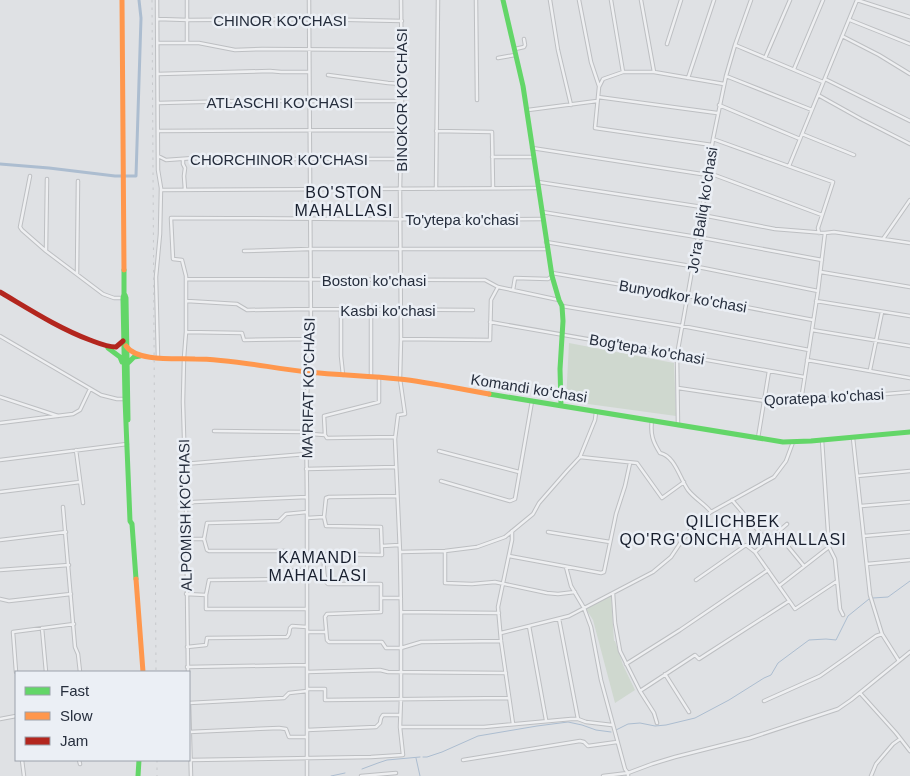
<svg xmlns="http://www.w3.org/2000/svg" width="910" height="776" font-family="Arial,sans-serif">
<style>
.green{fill:#cfd8cf}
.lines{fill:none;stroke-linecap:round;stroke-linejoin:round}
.stream{stroke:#acbdd0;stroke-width:1}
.canal{stroke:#acbdd0;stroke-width:3}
.street-casing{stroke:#bdbfc2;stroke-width:4.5}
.street{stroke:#eeeff1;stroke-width:2.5}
.fast{stroke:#63d668;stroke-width:5}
.slow{stroke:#ff974d;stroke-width:5}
.jam{stroke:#b3261e;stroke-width:5}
.rail{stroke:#c7c9cc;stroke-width:1;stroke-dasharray:2.5 5;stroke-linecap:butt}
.labels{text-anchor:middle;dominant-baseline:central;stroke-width:5;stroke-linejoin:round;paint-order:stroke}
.street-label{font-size:15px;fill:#262e3d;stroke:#ebeff5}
.neighbourhood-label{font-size:16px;letter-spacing:1px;fill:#181f2e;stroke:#ebeff5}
</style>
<rect width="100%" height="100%" fill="#dfe1e4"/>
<!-- green -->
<path class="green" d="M569 343 674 363 676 416 566 401Z
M611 596 614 641H615L623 665 635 690 615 703 593 620 586 609Z"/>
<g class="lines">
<!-- stream -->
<path class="stream" d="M873 598 888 597 910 581
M616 730 628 724 640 723 655 726 666 725 695 718 729 700 764 678 771 675 778 663 809 640 826 639 836 640 848 616 869 599
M423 757H427L442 752 478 736 537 726 568 722 582 725 596 730 611 732
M416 758 420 776
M362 769 378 763 387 760 420 757
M331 776 345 773"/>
<!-- canal -->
<path class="canal" d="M0 164 49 168 115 176H136L141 18 139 0"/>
<defs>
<path id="street" d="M157 0 158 170 161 188 160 234 156 277 158 358
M187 0V42
M476 0 477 100
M550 0 558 50 571 105
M579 0 591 62 599 86
M611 0 623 72
M641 0 654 72
M857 0 910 17
M158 19 188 20 309 19 402 21
M850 20 910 44
M842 36 879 55 910 74
M158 43H199L235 50 262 49 402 50
M667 44 681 0
M735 45 823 82
M515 49 524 47 525 45 524 39
M498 58 515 55
M765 58 790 0
M794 69 823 0
M158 74 270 71 281 72H309
M328 75 388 83 402 84
M726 76 812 110
M688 78 714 0
M825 79 910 121
M818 95 861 119 910 144
M598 97 717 113
M159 103 238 101H402
M719 105 800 139
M528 110 597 101
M158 131 401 130
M436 131 492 132 493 188
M802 134 854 155
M713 139 833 182 818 228 819 233
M712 145 595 128 599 87 603 79 623 72H654L724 84
M532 148 708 175
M158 156 166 160 194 158 205 159H401
M492 157H533
M183 159V164L185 168 184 176 185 190
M789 166 857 0
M709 173 822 215
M30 176 20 227 22 230 46 251 103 294 114 298H123
M538 182 702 207
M436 189 438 0
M161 190 538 188
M542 212 703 238 822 260
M702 215 775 229 825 233 834 232 883 239 910 200
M883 239 910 243
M546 242 703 268 818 291
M46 250 47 179
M244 251 309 249H547
M821 272 910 287
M552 273 688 296 813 320
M77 274 78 181
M186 279 485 280 498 287 559 300
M513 290 515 278 548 279 552 276
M187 301 237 304 247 310 310 309 473 310
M816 301 910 316
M562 306 682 326 809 350
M371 309V376
M341 310V356L343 375
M490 322 804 377
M812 330 910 346
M186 332 242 333 244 340 311 339
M0 336 101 395 117 399H125
M401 339 490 340 491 300 498 287
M807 360 910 378
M870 370 882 312
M678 388 765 401H801L910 392
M0 397 58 416
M801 401 818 291 825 233
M652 420C650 434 653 442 660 453 675 456 680 479 688 490 695 499 705 504 711 512
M0 423 73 414 80 410 90 389
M678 425 677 355 698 237 713 139 726 76 735 45 751 0
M214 431 306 432 311 434 325 435 327 438 395 437
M325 435 324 416 379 402V377
M758 438 769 371
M853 438 870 595 882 634 899 661
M822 440 829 547 835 559 840 609 843 615
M76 450 83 503
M439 451 519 472
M580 457 637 463 662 498 684 482
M0 460 127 444
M184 464 306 454
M306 469 396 467
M857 476 910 471
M441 481 510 501 515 499 532 401
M0 492 80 482
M397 496 329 497 326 498 324 517 326 526 381 527 382 555 327 554C322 561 324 574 326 582L328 584H381V612L327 614 325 617 327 640 329 642H382L386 648H401L421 642 501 641
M732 500 767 541
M186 505 194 502 307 497
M861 506 910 502
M63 507 75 647 78 654 80 672
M307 518 324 517
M512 531V540L498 607 501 641 513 724
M548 532 610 542
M777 533 804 566
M864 536 910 532
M186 539H204
M0 540 66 532
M382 546 399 545
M445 551V583L472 584 495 582 547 593 558 594 575 592
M400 552 445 551 477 547 505 537 533 514 539 503 567 471 580 457 595 420 596 412
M755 552 787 524
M509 556 601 573 604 572 616 514 625 486 630 463
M307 559 289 560 288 551H209L207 550 204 539 207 523 279 521 286 514 307 512
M867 564 910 560
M566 567 571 586 584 608 591 627 601 680 625 769 628 773V776
M0 570 69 565
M307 575 324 574
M696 580 746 545 755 552 795 609 837 581
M779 586 829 547
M613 593 615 623 620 651 640 691 654 713 657 723
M186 594 206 595 209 580 286 579 289 577 290 573 294 570H307
M206 595V609H307
M381 598H401
M0 599 9 601 71 594
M401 612 499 613
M559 619 578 719
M529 626 546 720
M42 628 46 672
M307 632H326
M501 633 569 616 653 572 671 557 681 542 696 523 711 512 774 477 786 461 793 442
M187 647 206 645 207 638 287 637 289 634 290 628 292 626 307 627
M626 664 680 630 768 570
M187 667 307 665
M16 672 13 632 74 624
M188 672 186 505 183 402 184 358 186 332V276L182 260 173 259 171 218C295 218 419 220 543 219
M307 672 380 670 388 672 506 673
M665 674 689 712
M307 689H325V700L509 698
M640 691 695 655 699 659 789 601
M860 693 896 733 910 751
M764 701 820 676 847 657 876 636 882 634
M189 703 284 698 289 693 307 691
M189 703 191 776
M0 719 16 716
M400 727H484L571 719H578L586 722 612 725
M307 730 376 727 380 723 381 718 383 715H400
M189 732 279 728 286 729 289 737H307
M22 760 24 776
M79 760 80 764
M190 760 371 757 403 755 400 727 401 698V612L400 552 395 439 398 415 405 414 400 379 401 339 400 189 402 101 401 0
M463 760 580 741 584 742 588 746 617 742
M307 776V501L306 410 311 339 309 0
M361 776 396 773
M603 776 628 773 652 764 675 757 750 738 838 709 851 700 910 652
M871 776 876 764 893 744 900 739"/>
</defs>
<!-- street casing -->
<use href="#street" class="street-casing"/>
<!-- street -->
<use href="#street" class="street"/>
<!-- fast -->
<path class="fast" d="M503 0 523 86 552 276 559 300 562 306 563 321 560 369 561 405
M124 270V294L123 298 125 399 130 521 132 524 136 579
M125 295 126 298 128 420
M108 348 120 357 122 362
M128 363 134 357 140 356
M489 394 783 442 811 441 910 432
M138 776 139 760"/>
<!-- slow -->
<path class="slow" d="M122 0 124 270
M126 346C137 362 177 358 195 359 232 359 270 368 308 372 338 375 368 376 399 379 429 382 459 389 489 394
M136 579 143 672"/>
<!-- jam -->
<path class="jam" d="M0 292C29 309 58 328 90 340 98 343 107 347 116 347L123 341"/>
<!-- rail -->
<path class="rail" d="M152 0 156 672
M157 760V776"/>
</g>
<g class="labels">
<!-- street labels -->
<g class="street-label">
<text x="280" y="20">CHINOR KO'CHASI</text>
<text transform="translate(401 100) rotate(-90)">BINOKOR KO'CHASI</text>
<text x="280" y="102">ATLASCHI KO'CHASI</text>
<text x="279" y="159">CHORCHINOR KO'CHASI</text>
<text transform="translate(702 210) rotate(-81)">Jo'ra Baliq ko'chasi</text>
<text x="462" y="219">To'ytepa ko'chasi</text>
<text x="374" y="280">Boston ko'chasi</text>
<text transform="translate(683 296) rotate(10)">Bunyodkor ko'chasi</text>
<text x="388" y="310">Kasbi ko'chasi</text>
<text transform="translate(647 349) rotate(10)">Bog'tepa ko'chasi</text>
<text transform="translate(308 388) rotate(-89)">MA'RIFAT KO'CHASI</text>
<text transform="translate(529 388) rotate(9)">Komandi ko‘chasi</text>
<text transform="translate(824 397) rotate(-3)">Qoratepa ko'chasi</text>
<text transform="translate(185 515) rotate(-91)">ALPOMISH KO'CHASI</text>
</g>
<!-- neighbourhood labels -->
<g class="neighbourhood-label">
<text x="344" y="192">BO'STON<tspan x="344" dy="18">MAHALLASI</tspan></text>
<text x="733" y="521">QILICHBEK<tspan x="733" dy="18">QO'RG'ONCHA MAHALLASI</tspan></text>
<text x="318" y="557">KAMANDI<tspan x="318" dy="18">MAHALLASI</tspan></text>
</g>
</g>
<!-- legend -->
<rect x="15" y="671" width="175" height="90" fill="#ebeff5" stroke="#9ca2ab"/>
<rect x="25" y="687" width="25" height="8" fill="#63d668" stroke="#9ca2ab"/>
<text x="60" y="696" font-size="15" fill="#262e3d">Fast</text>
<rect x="25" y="712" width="25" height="8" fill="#ff974d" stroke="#9ca2ab"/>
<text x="60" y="721" font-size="15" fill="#262e3d">Slow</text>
<rect x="25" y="737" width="25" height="8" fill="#b3261e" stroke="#9ca2ab"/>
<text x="60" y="746" font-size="15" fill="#262e3d">Jam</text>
</svg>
